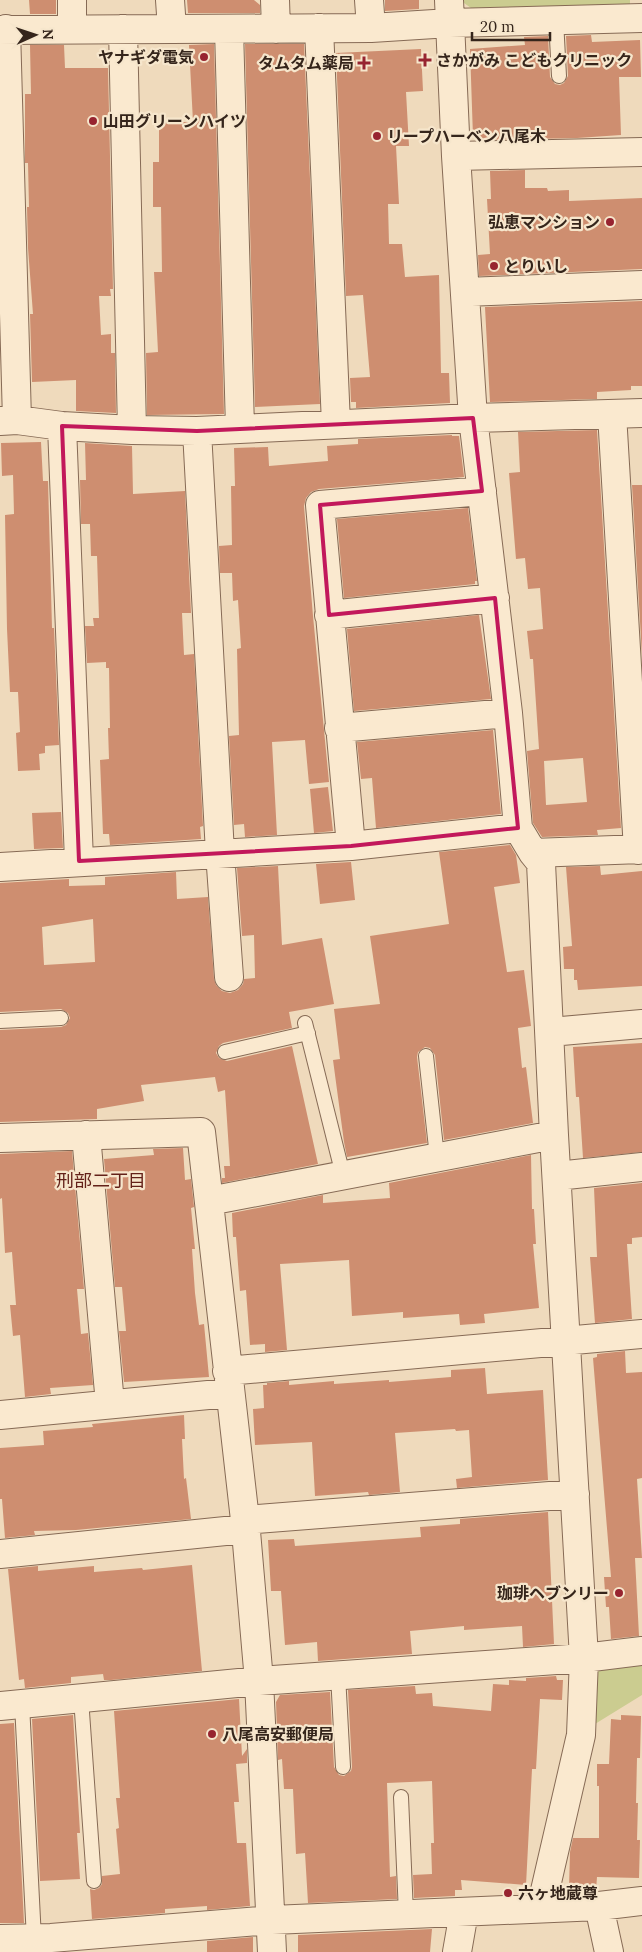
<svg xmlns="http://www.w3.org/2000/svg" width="642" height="1952" font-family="Lora,'Noto Sans JP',serif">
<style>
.green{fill:#cbcc90}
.building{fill:#ce8e70;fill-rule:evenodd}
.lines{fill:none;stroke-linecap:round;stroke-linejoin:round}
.lane-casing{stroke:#866a55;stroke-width:16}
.street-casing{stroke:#866a55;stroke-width:30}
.lane{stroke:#fae9cf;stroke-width:14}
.street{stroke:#fae9cf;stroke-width:28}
.marked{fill:none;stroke:#c2185b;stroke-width:4;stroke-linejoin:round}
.poi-dot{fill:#972430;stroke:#f6e6cc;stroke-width:2}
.labels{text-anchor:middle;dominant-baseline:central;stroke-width:4.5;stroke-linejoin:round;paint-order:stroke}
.poi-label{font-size:16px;font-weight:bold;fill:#35251b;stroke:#f6e6cc;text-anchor:start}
.neighbourhood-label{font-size:18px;fill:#632119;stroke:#f6e6cc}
</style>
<rect width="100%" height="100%" fill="#efdabc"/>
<!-- green -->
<path class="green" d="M464 0H630V5L478 13 464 3Z
M642 1662V1695L595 1724 593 1677 604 1665Z"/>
<!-- building -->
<path class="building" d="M29 0H56V14H30Z
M187 0H254L260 5V13H188Z
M385 0H419V9L385 11Z
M591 35 592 42 640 40 641 77H619L621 135 577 138 478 140 473 137 470 49 525 45 524 37 548 36 550 77 555 84 560 85 564 83 568 76 566 36Z
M214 44 224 414 147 415 146 353 158 352 154 272H162L161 207H153V162H159V122H193L189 45Z
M245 44H304L320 404 255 407Z
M30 45H64L65 68H108L113 289H110L111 296H99L101 335 111 334V353H115L116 413 76 411V380L32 382 30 314H33L28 248 27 207H29L28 163H25V94H31Z
M421 49 423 91 406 92 409 146H396L399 204H388L389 244H402L405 277 439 275 441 373H449L450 403 356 408V402H351L350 378 370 377 363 295 346 296 336 53Z
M525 170V188H547L548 191 569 190V201L642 198V269L479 276 478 255 490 254 487 199H491L490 171Z
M642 301V386H631V390L597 392V399L490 402 485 307Z
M597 430 621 828 597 830 598 835 542 837 533 823 527 751 539 749 533 659H530L527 631 543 629 540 588 528 589 525 558 516 559 509 473 520 472 518 432ZM583 758 587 802 546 805 544 761Z
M452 435V436H459L464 477 319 489 311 492 306 498 304 506 313 616 329 782 309 784 305 740 272 742 277 835 245 837 244 824 234 825 229 736 239 735 237 649 241 648 238 600 233 601 232 573H220L219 546 232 545 231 486H235L234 448 268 447 269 466 328 461 327 446 358 444V439Z
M41 442 43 481H48L52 628H54L59 745 45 746V753L39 754 40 770 18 771 16 733 20 732 18 692H10L7 629 5 515 14 514 13 475 2 476 1 443Z
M85 443 132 446 133 494 185 491 191 613H182L184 655 194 654 203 826 200 827 201 839 110 845 109 834H103L100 760 109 759 108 728H110L109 668H106V662L87 663 85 626H94L93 618H99L97 556H91L90 524H81L80 480H86Z
M632 485H642V655Z
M468 508 477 581H475V584L344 598 337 519Z
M479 615 491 699 354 711 347 629Z
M493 730 501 814 376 828 372 778 361 779 357 742Z
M328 787 333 831 314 833 310 789Z
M61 812 63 848 34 849 32 813Z
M510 845 516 855 520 883 494 887 507 972 524 970 531 1026 518 1028 522 1068 526 1067 533 1123 444 1140 435 1055 430 1048 425 1047 418 1052 417 1057 427 1143 347 1157 344 1142 333 1060 340 1059 334 1009 380 1004 370 936 449 924 439 852Z
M351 862 355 900 320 904 316 864Z
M278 866 282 945 322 938 334 1004 289 1012 292 1028 223 1043 219 1046 216 1053 219 1058 227 1061 292 1046 318 1164 222 1183V1178H225L224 1166H230L225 1090 218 1092 215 1077 141 1085 144 1101 97 1109V1119L0 1122V1030L61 1027 66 1025 70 1018 68 1013 61 1009 0 1012V883L69 879V886L105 885V877L176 872 177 899 208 897 214 979 216 985 222 991 230 993 238 990 243 984 244 979 255 978 254 935 242 936 237 868ZM93 919 95 962 44 965 42 927Z
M600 866 601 875 642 871V986L578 990 577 980H574V969H564L563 947 572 946 566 867Z
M642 1043V1152L583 1158 579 1097H576L573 1047Z
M183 1148 185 1180 191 1179 194 1207 191 1208 195 1249H192L195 1293 199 1325 204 1324 209 1377 124 1382 119 1331H126L122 1287H115L104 1159 154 1155 153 1149Z
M72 1151 84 1289H77L81 1334 88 1333 93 1385 50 1388 51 1394 25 1397 20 1335 13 1336 10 1305H16L12 1252 5 1253 2 1198 0 1199V1154Z
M531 1155 532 1209H534L536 1244H533L539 1308 484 1314 485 1323 460 1325 459 1314 403 1318V1312L352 1316 349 1260 280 1264 287 1350 265 1352V1344L250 1345 246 1290 240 1291 236 1237H233L232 1213 323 1195V1203L390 1198 389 1183Z
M642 1183V1237L632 1238V1244H627L632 1319 595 1323 590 1257H597L594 1188Z
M625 1351 626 1373 642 1372V1478L637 1479 642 1558H635L639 1636 611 1639 609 1607H606L604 1577H611L593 1358 597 1357V1354Z
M485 1368 487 1394 543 1390 548 1480 457 1488 456 1479 472 1477 469 1430 456 1431 455 1429 395 1433 400 1492 369 1495 368 1492 315 1496 312 1442 255 1445 253 1409 264 1408 263 1385H267V1383L289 1381V1385L334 1381V1384L389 1380V1382L451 1377V1370Z
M184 1415 185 1439H182L184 1479 186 1478 191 1519 76 1530 34 1531 35 1535 5 1538 2 1499H0V1448L44 1445 43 1431 93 1427 92 1424Z
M548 1512 554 1644 523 1647 522 1626 464 1630V1626L410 1631 412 1654 318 1661 317 1642 285 1645 281 1591H271L268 1540 294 1539 295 1546 421 1537 420 1527 460 1524V1519Z
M192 1565 202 1671 111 1680H104L103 1674 71 1677V1683L25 1688 24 1679 19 1680 8 1569 38 1566V1571L94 1566V1572L142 1568 143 1570Z
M556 1676 557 1680H563L562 1700 540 1699 536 1769H532L526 1885 461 1880 462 1890H455V1896L414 1898 413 1875 432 1874 431 1843H434L432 1781 387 1783 390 1877 396 1876 397 1899 308 1903 305 1853 296 1854 293 1789H284L282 1759 278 1760 276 1702 280 1695 330 1692 334 1767 339 1775 344 1776 351 1771 352 1767 348 1690 415 1686 416 1694 432 1693 433 1706 491 1711 493 1684 509 1685V1680L526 1681V1678Z
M239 1699 242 1756 247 1749V1763L236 1764 239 1802H234L237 1843H246L250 1906 207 1910V1906L165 1909V1913L92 1919 90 1889 94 1890 99 1888 102 1884V1876L120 1874 116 1829 119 1828 116 1798H120L114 1711Z
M73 1715 80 1833H77L80 1879 40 1881 32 1719Z
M621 1715 641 1716 640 1758H637L636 1803H638L637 1840H640L639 1878 597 1877 596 1890 569 1889 570 1852 573 1838H599V1786H597V1764H609L611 1719 621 1720Z
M14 1723 24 1923H0V1724Z
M432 1929 430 1952H298V1935Z
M253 1937V1952H207V1941Z"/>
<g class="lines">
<defs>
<path id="lane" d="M556 20 559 76
M0 1021 61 1018
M305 1023 343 1175
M225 1052 308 1033
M426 1056 437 1157
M338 1675 343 1767
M81 1698 94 1881
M22 1704 34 1939
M401 1797 406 1914"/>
<path id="street" d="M72 0V29
M170 0 172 29
M275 0 276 29
M369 0 371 28
M449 0 456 156 473 418 508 713 518 828 533 853 541 863 554 1135 584 1658 581 1735 541 1908
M319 28 336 424
M6 29 17 420
M123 29 132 430
M229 29 240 428
M0 30 371 28 450 23 642 18
M456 156 642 152
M465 292 642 285
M612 414 638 850
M0 421 17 420 62 426 132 430 197 431 473 418 642 413
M62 426 79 861
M197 431 220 853 229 977
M329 615 495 598
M339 728 508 713
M351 846 320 505 482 491
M533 853 642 849
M0 867 351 846 518 828
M550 1032 642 1024
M86 1135 110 1404
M0 1138 201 1132 245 1520 259 1681 272 1952
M557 1176 642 1167
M209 1201 554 1135
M227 1371 642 1334
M0 1415 229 1393
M245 1520 575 1494
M0 1554 245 1529
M0 1706 259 1681 584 1658 642 1651
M599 1906 609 1952
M0 1939 51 1938 272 1920 599 1906 642 1901
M457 1952 464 1912"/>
</defs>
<!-- lane casing -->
<use href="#lane" class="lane-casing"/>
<!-- street casing -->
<use href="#street" class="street-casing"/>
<!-- lane -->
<use href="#lane" class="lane"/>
<!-- street -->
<use href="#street" class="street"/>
</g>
<!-- marked area -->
<path class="marked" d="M473 418 482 491 320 505 329 615 495 598 518 828 351 846 79 861 62 426 197 431Z"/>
<!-- markers -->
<g class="poi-dot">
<circle cx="204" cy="57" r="5"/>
<path d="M422.5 52.5h5v5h5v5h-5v5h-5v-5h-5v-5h5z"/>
<path d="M361.5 55.5h5v5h5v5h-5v5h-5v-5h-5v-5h5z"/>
<circle cx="93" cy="121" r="5"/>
<circle cx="377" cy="136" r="5"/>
<circle cx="610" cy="222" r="5"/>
<circle cx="494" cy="266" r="5"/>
<circle cx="619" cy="1593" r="5"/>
<circle cx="212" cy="1734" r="5"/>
<circle cx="508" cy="1893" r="5"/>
</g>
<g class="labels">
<!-- poi labels -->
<g class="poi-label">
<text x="194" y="57" text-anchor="end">ヤナギダ電気</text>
<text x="436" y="60">さかがみ こどもクリニック</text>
<text x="354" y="63" text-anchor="end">タムタム薬局</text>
<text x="103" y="121">山田グリーンハイツ</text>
<text x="387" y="136">リープハーベン八尾木</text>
<text x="600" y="222" text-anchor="end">弘恵マンション</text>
<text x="504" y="266">とりいし</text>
<text x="609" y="1593" text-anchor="end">珈琲ヘブンリー</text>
<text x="222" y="1734">八尾高安郵便局</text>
<text x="518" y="1893">六ヶ地蔵尊</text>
</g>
<!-- neighbourhood labels -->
<g class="neighbourhood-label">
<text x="101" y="1180">刑部二丁目</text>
</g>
</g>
<!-- north arrow -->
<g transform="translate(35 35) rotate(87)" stroke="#f6e6cc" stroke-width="4" paint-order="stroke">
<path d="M0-4L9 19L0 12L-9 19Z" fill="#35251b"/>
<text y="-8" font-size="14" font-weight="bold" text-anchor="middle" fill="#35251b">N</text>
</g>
<!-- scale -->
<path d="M472 32v8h78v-8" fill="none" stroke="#35251b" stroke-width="2.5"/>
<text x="480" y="32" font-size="15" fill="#35251b" stroke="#f6e6cc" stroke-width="4" paint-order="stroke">20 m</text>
</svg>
